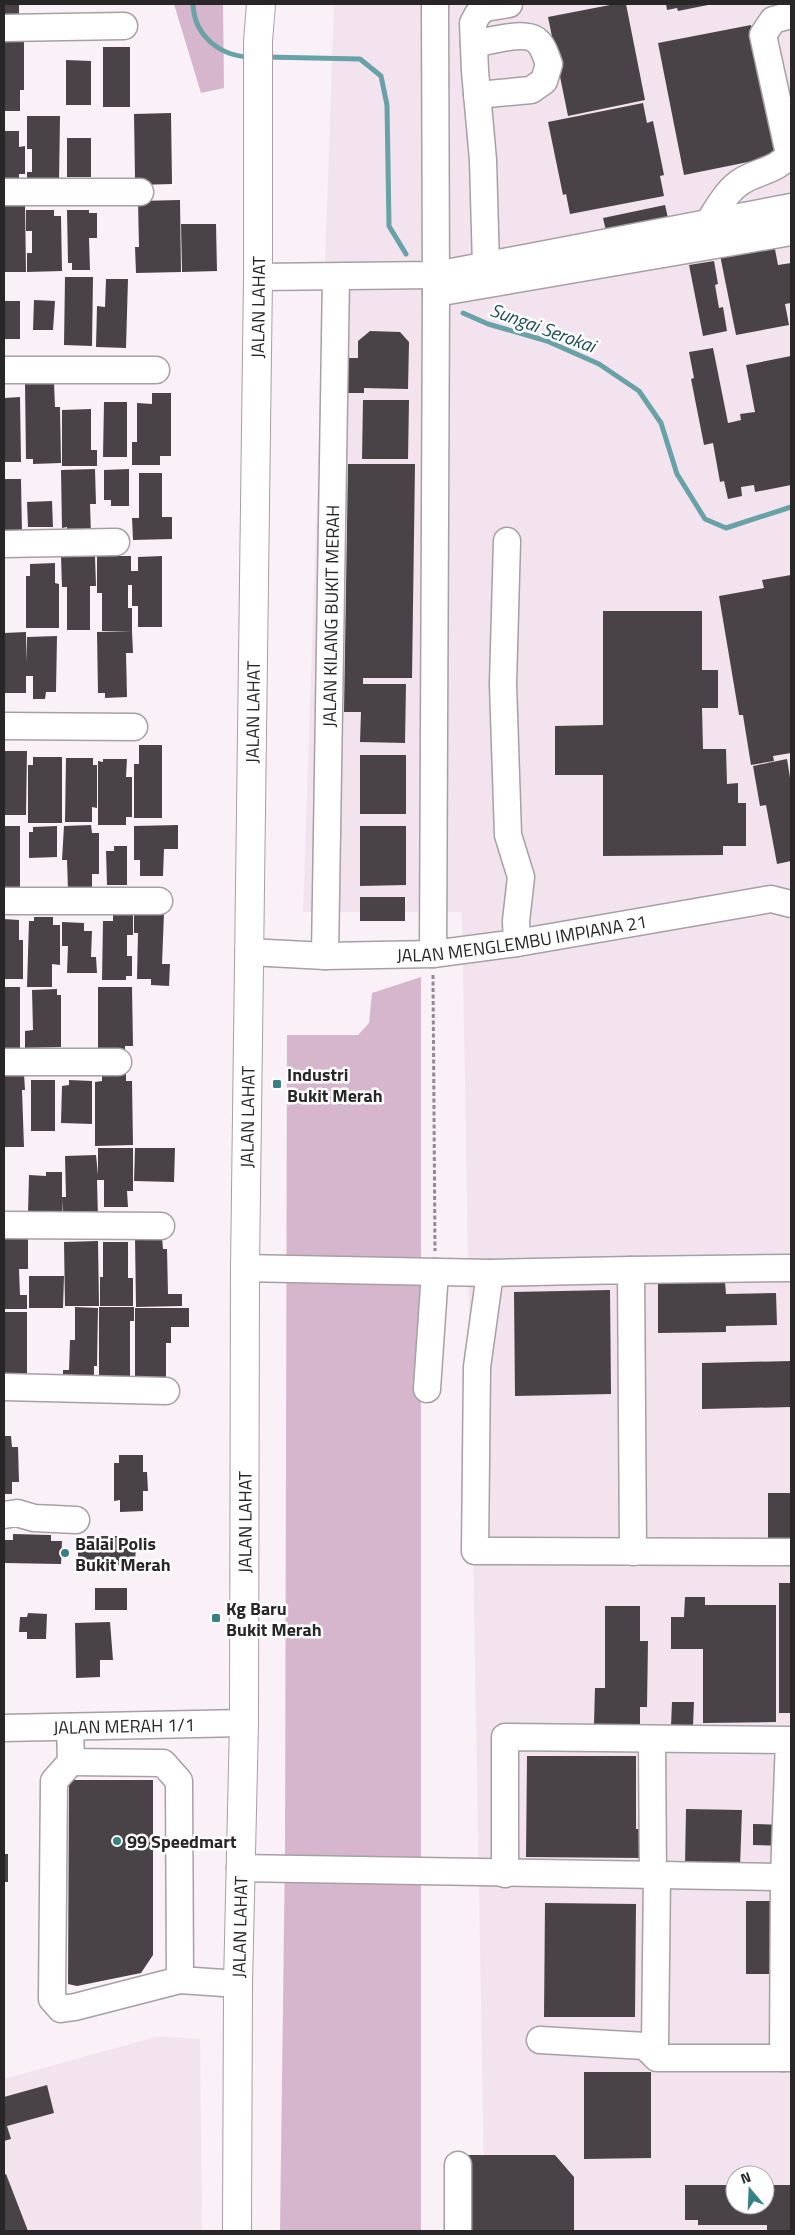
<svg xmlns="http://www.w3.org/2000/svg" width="795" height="2235" font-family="'Titillium Web',sans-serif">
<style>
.built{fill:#f2e3ee;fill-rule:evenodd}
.green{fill:#d5b6cc}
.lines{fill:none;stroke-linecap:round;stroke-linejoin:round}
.stream{stroke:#68a2a7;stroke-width:5}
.building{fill:#494347}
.minor-casing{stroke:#a69fa4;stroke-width:29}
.major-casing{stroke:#a69fa4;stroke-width:30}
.path{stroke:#918b8f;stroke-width:3;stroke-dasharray:4 2.5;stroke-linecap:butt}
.minor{stroke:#fff;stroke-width:26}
.major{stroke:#fff;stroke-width:28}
.poi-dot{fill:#378086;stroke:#fff;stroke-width:2}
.labels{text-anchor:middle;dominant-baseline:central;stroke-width:5;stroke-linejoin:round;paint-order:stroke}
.street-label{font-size:18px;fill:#292628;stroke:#fff}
.poi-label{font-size:18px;font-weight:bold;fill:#292628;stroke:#fff;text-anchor:start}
.water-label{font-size:19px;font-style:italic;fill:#1b4f53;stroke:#fff}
</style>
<rect width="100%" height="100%" fill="#f9f1f7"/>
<!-- built -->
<path class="built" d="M334 4H791V2231H485L462 912H303ZM735 2175H765V2205H735Z
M159 2036 200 2039 202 2231H4V2079Z"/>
<!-- green -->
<path class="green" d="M174 4H223L224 88 201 93Z
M421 977V2231H280L285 1852 287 1035H358L369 1023 372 993Z"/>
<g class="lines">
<!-- stream -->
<path class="stream" d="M193 4C194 35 219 56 250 57
M266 57 360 59 381 76 387 105 389 226 406 254
M463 313 488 324 547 341 599 364 639 391 661 423 677 474 705 519 726 528 791 507"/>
</g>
<!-- building -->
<path class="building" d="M4 4H19V22H4Z
M615 4H626L645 100 568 116 548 17Z
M666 4H708V5L678 11 677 8 667 10Z
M751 25 777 156 684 175 658 43Z
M4 40H24V90H20V111H4Z
M103 47H130V107H103Z
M66 60 91 61V105H66Z
M643 103 647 123 653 121 664 175 660 176 664 196 570 214 566 194 563 195 548 122Z
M171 113 172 184 137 185 135 179 134 114Z
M27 116H60L59 184H27V172H32V149H27Z
M4 131H19V147L25 146V174H19V178H4Z
M67 138H91V177H67Z
M180 200 181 272 136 273 135 247H139L138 201Z
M25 201 26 272H4L5 202Z
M665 205 668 218 606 231 603 218Z
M26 210H54V216H61L62 271 27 272V253H32V231H26Z
M67 210H89V213H97V238H89L90 270H72V263H68Z
M181 224H216L217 271 182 272Z
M774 244 778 265 791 263V303L785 304 789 325 736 335 720 255Z
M714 261 718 284 715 285 719 308 723 307 727 331 703 336 689 265Z
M65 277H93L92 346 64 345Z
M106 279H128L126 348 96 347 97 306 105 307Z
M34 300 55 301 53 330H33Z
M4 301H20V339H4Z
M370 331 400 332 409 342 408 389 364 388V393H347L348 358H358V341Z
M713 348 728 423 741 420 740 414 755 412 746 365 791 356V485L755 492 754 485 741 487 742 496 728 499 724 481 720 482 713 443 704 445 691 379 694 378 689 352Z
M25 382H54L55 407H60L61 463 33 464V459H26Z
M152 393H171V456H160V465H132V442H137V403L152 404Z
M20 397 21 462H4V398Z
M363 400H409L408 459H362Z
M104 402H127V457H103Z
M91 409V450H97V466H62V410Z
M348 464H415L412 678H363V684H406L405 743 360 742 361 712H344Z
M95 469 96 504H90L91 535H67V527L62 528 61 470Z
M129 469V506H111V500H104V470Z
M139 473H162V517H172V539L133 540 132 518H139Z
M4 479H21L22 533 4 534Z
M52 501 53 527H28L27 502Z
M61 556H95L96 586H90V630H67V587H62Z
M97 556H131V571H138V557L162 556V627H138V606H132V585H128V608H132V631H102V593H97Z
M55 563V583L59 584V628H26V576H30V564Z
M791 575V753L773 756 774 761 751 765 743 715H739L719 596 764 588 762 580Z
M603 611H702V670H718V708H702L703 749H726L727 784 738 783V803H746V846H723V855L603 856V775H555V726L603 725Z
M132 631 133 653H126L127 697 105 698V693H98L97 632Z
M26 632V663L27 637 57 636 56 692H46L45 699H33V676H26V693H4V633Z
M139 745H162V818H134V764H139Z
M4 751H27L26 815H4Z
M360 755H406V814H360Z
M33 757H62V823H28V765H33Z
M66 758H93V765H97V808L92 807V822H65Z
M103 759H127L126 777H132V817H126V825H98V761L103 762Z
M787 759 791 784V861L777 864 766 805 760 806 753 766Z
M91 825 92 833H99V874H92V889L68 890 67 860H62L64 826Z
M178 825V849H164L163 876H140V860H134V826Z
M4 826H20V890L4 891Z
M57 826V857L29 858V832H33V827Z
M360 826H406V885L360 886Z
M114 846H127V885H107L106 851H114Z
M360 897H405V921H360Z
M134 912 164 913 162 964H170L169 986 151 985V979H137L138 933H134Z
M113 913H133V935H127V956H132V976H126V980H102L103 921H113Z
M34 917H53V925H60V965L52 964V987H27L29 921H34Z
M4 919 19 920V940H23V979H4Z
M62 922 84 923V931H92L91 957H96L97 973H67L68 946H62Z
M4 987H20V1050L4 1049Z
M98 987H132L133 1046H125V1057H98Z
M57 989V995H61V1047L25 1048V1031L33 1030 32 990Z
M102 1071H126V1081H132L133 1145 95 1146V1082L102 1081Z
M4 1074H24L25 1090H22L24 1147H4Z
M31 1080H55V1131H31Z
M69 1080 92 1081V1124L61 1123 62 1086 69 1085Z
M98 1148H133V1191H127L128 1207H104V1180H97L98 1219 63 1221 62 1199V1214L28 1213 29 1175 46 1176V1172H62V1197H66L65 1156 96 1155 98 1175Z
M135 1148H175L174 1182 134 1181Z
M4 1234H28V1269H19L20 1295H27V1309H4Z
M135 1237H162L163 1249H167L168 1294H182V1306L136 1307Z
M98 1241 99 1306H65L64 1242Z
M103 1242H128V1278H133V1306H100V1277H103Z
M29 1276H64L63 1308H29Z
M725 1282 726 1294 776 1293 777 1325 726 1326V1332L658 1333V1283Z
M610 1290 611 1394 515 1396 514 1292Z
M75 1307 98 1308 97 1366H94V1381L63 1380V1370H69L70 1340H75Z
M99 1307H134V1321H130V1381H99Z
M135 1308H189V1327H171V1343H166V1381H135Z
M4 1312H27V1380H4Z
M791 1361V1407L702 1409V1363Z
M4 1436H11L12 1447H18L19 1482H12V1494H4Z
M119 1455H143V1472H147L148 1491H143V1511L120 1512V1500L114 1501V1463H119Z
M768 1493H791V1539L768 1540Z
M13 1534 51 1535V1541H62L61 1564 4 1563V1540H13Z
M87 1536H126L125 1542H136L135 1565H116V1570H96L97 1565 78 1564V1541H87Z
M779 1583H791V1713H779Z
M95 1588H127V1610H95Z
M685 1597H705V1605H776V1722L703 1723V1649H671V1617H684Z
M605 1606H640V1641H648L647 1707H640V1724H594L595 1688H605Z
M28 1613 47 1614 46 1639H27V1632H19L20 1617H27Z
M110 1622 113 1660H100V1677L76 1678 75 1623Z
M672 1702H694L693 1726H671Z
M527 1756H636V1829H643V1858L526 1857Z
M69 1780H153V1955L141 1973 77 1986 68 1984Z
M686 1809 742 1810 740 1867 685 1866Z
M753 1824 785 1825 784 1846 753 1845Z
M4 1854H8V1882H4Z
M746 1901H778V1974H746Z
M545 1903 636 1904 635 2017H544Z
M584 2072H651V2158L584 2159Z
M47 2085 54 2113 7 2126 11 2139 4 2141V2097Z
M468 2155H555L574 2177V2231H467Z
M6 2174 28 2231H4V2175Z
M685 2185H735V2205H765V2185H791V2231H767V2225H698V2220H685Z"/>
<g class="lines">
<defs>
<g id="minor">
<path d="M4 28 124 26"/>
<path d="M474 44C489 41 524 31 536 40 543 45 546 56 549 64L544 81 531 90 477 95"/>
<path d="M4 192H140"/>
<path d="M708 223C718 208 727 190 742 181 758 171 779 170 789 154L763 35 773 20 791 15"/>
<path d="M486 266 483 160 475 71 473 23 478 14 485 8 509 4"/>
<path d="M258 277 436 275 791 207"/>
<path d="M436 293 791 232"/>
<path d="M4 370H156"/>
<path d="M507 541 503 684 508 835 521 877 516 921 517 943"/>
<path d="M4 544 116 542"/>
<path d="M4 726 134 727"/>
<path d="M4 901H159"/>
<path id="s1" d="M249 952 325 956 433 954 517 943 771 899 791 904"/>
<path d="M433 954 436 293 435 4"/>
<path id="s2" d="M325 956 336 277"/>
<path d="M4 1062H118"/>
<path d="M4 1225 161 1226"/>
<path d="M245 1268 490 1273 631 1270 633 1552"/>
<path d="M631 1270 791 1268"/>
<path d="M490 1273 477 1367 475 1551 791 1552"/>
<path d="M4 1387 166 1391"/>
<path d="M427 1389 435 1272"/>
<path d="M4 1515 17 1513 34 1518 76 1520"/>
<path d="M70 1727 71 1762 163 1763 179 1781 180 1980 238 1984"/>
<path id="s3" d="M4 1728 244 1723"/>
<path d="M652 1739 653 1876"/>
<path d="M71 1762 54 1781 52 1999 61 2009 75 2007 180 1980"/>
<path d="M240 1868 784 1877"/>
<path d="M505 1874V1737L789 1740 784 1877 783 2058"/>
<path d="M540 2040 645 2046 657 2058H791"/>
<path d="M650 2051 655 2045 657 1876"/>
<path d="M458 2231V2165"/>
</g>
<g id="major">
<path id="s4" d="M237 2231 238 1984 244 1723 245 1268 258 277V41L261 4"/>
</g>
</defs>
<!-- minor casing -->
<use href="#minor" class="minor-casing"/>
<!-- major casing -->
<use href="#major" class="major-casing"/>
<!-- path -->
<path class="path" d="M433 975 435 1251"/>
<!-- minor -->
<use href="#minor" class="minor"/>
<!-- major -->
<use href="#major" class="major"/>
</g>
<!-- markers -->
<g class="poi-dot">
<rect x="272" y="1079" width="10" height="10" rx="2.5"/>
<circle cx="65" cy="1553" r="5"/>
<rect x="211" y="1613" width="10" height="10" rx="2.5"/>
<circle cx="117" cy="1841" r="5"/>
</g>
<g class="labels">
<!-- street labels -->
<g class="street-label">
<text stroke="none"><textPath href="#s4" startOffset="1924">JALAN LAHAT</textPath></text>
<text stroke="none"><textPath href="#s2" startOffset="340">JALAN KILANG BUKIT MERAH</textPath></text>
<text stroke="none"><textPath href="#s4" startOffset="1519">JALAN LAHAT</textPath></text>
<text stroke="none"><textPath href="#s1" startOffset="274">JALAN MENGLEMBU IMPIANA 21</textPath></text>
<text stroke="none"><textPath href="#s4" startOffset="1114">JALAN LAHAT</textPath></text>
<text stroke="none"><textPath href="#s4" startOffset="709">JALAN LAHAT</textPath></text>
<text stroke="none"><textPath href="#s3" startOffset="120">JALAN MERAH 1/1</textPath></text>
<text stroke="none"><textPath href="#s4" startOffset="304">JALAN LAHAT</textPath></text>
</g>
<!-- poi labels -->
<g class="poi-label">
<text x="287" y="1074">Industri<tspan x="287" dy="21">Bukit Merah</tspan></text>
<text x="75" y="1543">Balai Polis<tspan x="75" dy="21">Bukit Merah</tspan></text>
<text x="226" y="1608">Kg Baru<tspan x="226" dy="21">Bukit Merah</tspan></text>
<text x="127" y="1841">99 Speedmart</text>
</g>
<!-- water labels -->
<g class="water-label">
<text transform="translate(543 327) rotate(20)">Sungai Serokai</text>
</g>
</g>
<!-- border -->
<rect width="795" height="2235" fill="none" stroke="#292628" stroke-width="10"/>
<!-- north arrow -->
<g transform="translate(750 2190) rotate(341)"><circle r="24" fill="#ffffff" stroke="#a9a8a9"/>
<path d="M0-4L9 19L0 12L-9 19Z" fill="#378086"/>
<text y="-8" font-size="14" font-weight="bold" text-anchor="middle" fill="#292628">N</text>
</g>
</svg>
